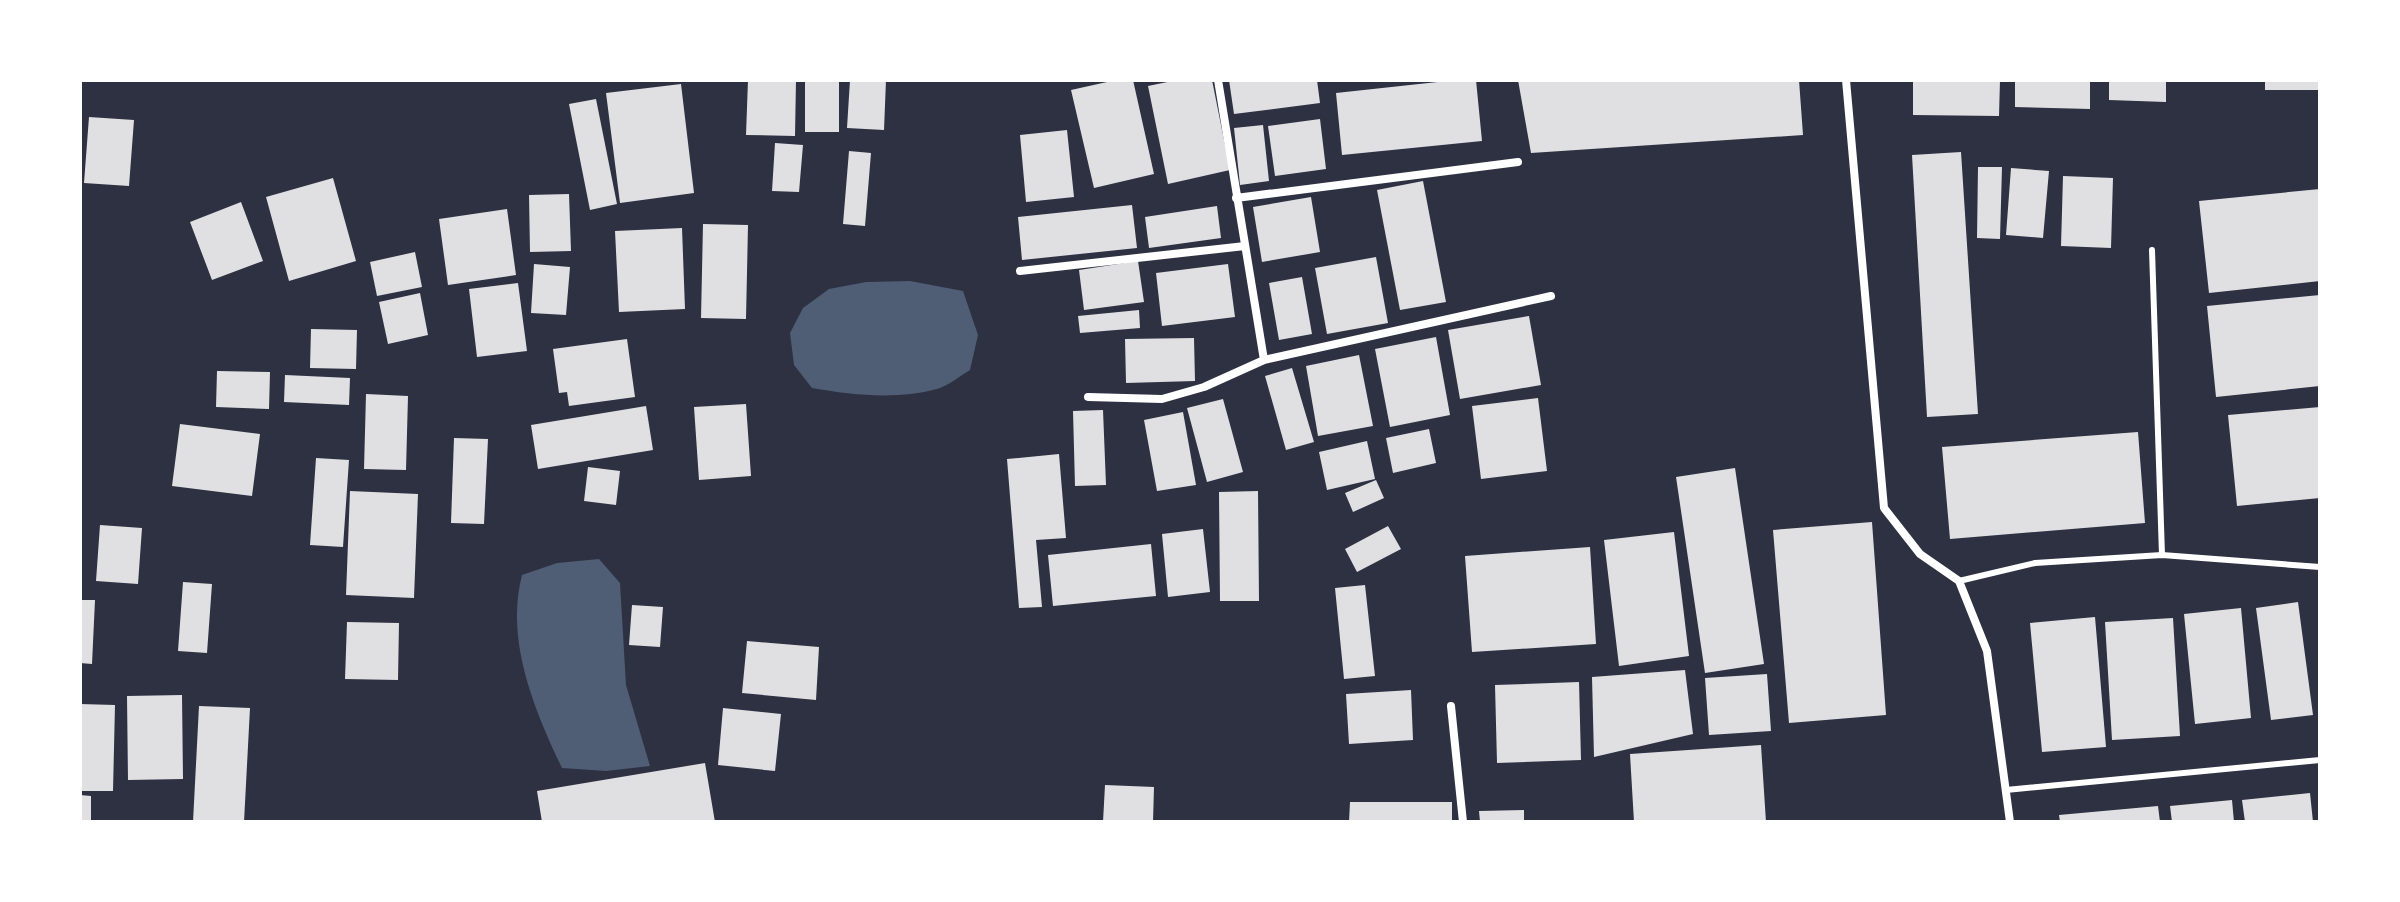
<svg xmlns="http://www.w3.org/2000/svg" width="2400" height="902" font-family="Lato,sans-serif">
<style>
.water{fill:#4f5d75}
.building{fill:#e0e0e3}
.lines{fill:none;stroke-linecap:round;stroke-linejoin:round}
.service{stroke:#fff;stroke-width:6}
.minor{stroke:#fff;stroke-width:8}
</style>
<rect width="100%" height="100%" fill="#2d3142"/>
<!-- water -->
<path class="water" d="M910 281 963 291 978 335 970 370C960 376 948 386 937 389 897 400 852 395 812 388L794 365 790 333 803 308 829 289 866 282Z
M599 559 620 583 626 685 650 766 606 771 562 768C534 709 505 640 522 575L557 563Z"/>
<!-- building -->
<path class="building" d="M748 80H796L795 136 746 135Z
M805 80H839V132H805Z
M850 80H886L884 130 847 128Z
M1116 80H1133L1154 174 1094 188 1071 90Z
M1177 80H1212L1230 170 1168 184 1148 86Z
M1229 80H1317L1320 103 1234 114Z
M1456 80H1476L1482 141 1342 155 1336 93Z
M1518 80H1799L1803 135 1531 153Z
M1913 80H2000L1999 116 1913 115Z
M2015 80H2090V109L2015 107Z
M2109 80H2166V102L2109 100Z
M2265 80H2319V90H2265Z
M681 84 694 193 620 203 606 93Z
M596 99 617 204 590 210 569 104Z
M89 117 134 120 129 186 84 183Z
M1320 119 1326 169 1275 176 1268 126Z
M1263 125 1269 181 1240 185 1234 128Z
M1067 130 1074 197 1026 202 1020 135Z
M775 143 803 145 799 192 772 191Z
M849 151 871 153 865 226 843 224Z
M1961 152 1978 414 1927 417 1912 155Z
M1978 167H2002L2000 239 1977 238Z
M2011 168 2049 171 2043 238 2006 235Z
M2063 176 2113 178 2111 248 2061 246Z
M333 178 356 261 289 281 266 197Z
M1423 181 1446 302 1400 310 1377 190Z
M2320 189V281L2209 293 2199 201Z
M569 194 571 251 530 252 529 195Z
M1311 197 1320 252 1262 262 1253 207Z
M241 202 263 261 212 280 190 222Z
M1132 205 1137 248 1022 260 1018 217Z
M1217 206 1221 238 1149 248 1145 217Z
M507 209 516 275 448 285 439 219Z
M703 224 748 225 746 319 701 318Z
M682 228 685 309 619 312 615 231Z
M415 252 422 287 377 296 370 262Z
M1376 257 1388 323 1327 334 1315 268Z
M1138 261 1144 302 1084 310 1079 270Z
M534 264 570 267 566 315 531 313Z
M1228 264 1235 317 1162 326 1156 273Z
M1302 277 1312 334 1279 340 1269 283Z
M518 283 527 351 477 357 469 289Z
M420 293 428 335 388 344 379 302Z
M2320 295V386L2216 397 2207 306Z
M1139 310 1140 328 1080 333 1078 316Z
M1529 316 1541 385 1460 399 1448 330Z
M311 329 357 330 356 369 310 368Z
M1436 337 1450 415 1390 427 1375 349Z
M1194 338 1195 381 1126 383 1125 339Z
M627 339 635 397 569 406 567 392 559 393 553 349Z
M1359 355 1373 426 1318 436 1306 366Z
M1292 368 1314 442 1286 450 1265 376Z
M217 371 270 372 269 409 216 407Z
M285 375 350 378 349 405 284 402Z
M366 394 408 396 406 470 364 469Z
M1538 398 1547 471 1481 479 1472 406Z
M1223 399 1243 472 1207 482 1187 408Z
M746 404 751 476 699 480 694 407Z
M646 406 653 450 538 469 531 425Z
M2320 407V498L2237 506 2228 415Z
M1103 410 1106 485 1075 486 1073 411Z
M1183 412 1196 485 1157 491 1144 420Z
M180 424 260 434 252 496 172 486Z
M1429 429 1436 463 1393 473 1386 438Z
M2138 432 2145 523 1950 539 1942 447Z
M454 438 488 439 484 524 451 523Z
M1367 441 1375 479 1327 490 1319 452Z
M1059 454 1066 538 1036 540 1042 607 1019 608 1007 459Z
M316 458 349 460 343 547 310 545Z
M588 467 620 471 616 505 584 501Z
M1735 468 1764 664 1705 673 1676 477Z
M1376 480 1384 498 1353 512 1345 493Z
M350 491 418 494 414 598 346 595Z
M1258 491 1259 601H1220L1219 492Z
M1872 522 1886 715 1789 723 1773 530Z
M100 525 142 528 138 584 96 581Z
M1388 526 1401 549 1357 572 1345 549Z
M1203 529 1210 592 1168 597 1162 534Z
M1674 532 1689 656 1619 666 1604 540Z
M1151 544 1156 596 1053 606 1048 555Z
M1590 547 1596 644 1472 652 1465 556Z
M183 582 212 584 207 653 178 651Z
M1365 585 1375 676 1344 679 1335 588Z
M80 600H95L92 664 80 663Z
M2298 602 2313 715 2271 720 2256 608Z
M632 605 663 607 660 647 629 645Z
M2241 608 2251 718 2195 724 2184 614Z
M2095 617 2106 747 2042 752 2030 623Z
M2173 618 2180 736 2112 740 2105 622Z
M347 622 399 623 398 680 345 679Z
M747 641 819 647 816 700 742 693Z
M1685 670 1693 734 1594 757 1592 677Z
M1767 674 1771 731 1709 735 1705 678Z
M1579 682 1581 760 1497 763 1495 685Z
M1411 690 1413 740 1349 744 1346 694Z
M182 695 183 779 128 780 127 696Z
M80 704 115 705 113 791H80Z
M199 706 250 708 244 822H193Z
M723 708 781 714 775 771 718 765Z
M1761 745 1766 822H1634L1630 754Z
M705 763 715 822H542L537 791Z
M1105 785 1154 787 1153 822H1103Z
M2310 793 2313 822H2245L2242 800Z
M80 795 91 796V822H80Z
M2232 800 2234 822H2172L2170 806Z
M1350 802H1452V822H1349Z
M2158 806 2160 822H2060L2059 815Z
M1524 810V822H1480L1479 811Z"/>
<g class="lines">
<!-- service -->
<path class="service" d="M2152 250 2162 555
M1959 581 2035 563 2162 555 2320 567
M2006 790 2320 760"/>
<!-- minor -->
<path class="minor" d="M1218 80 1264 360 1551 296
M1846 80 1884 508 1920 554 1959 581 1987 651 2010 822
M1236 198 1518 162
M1020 271 1245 246
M1088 397 1162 399 1204 387 1264 360
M1451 706 1463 822"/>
</g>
<!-- border -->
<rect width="2400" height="902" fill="none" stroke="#ffffff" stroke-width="164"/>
</svg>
